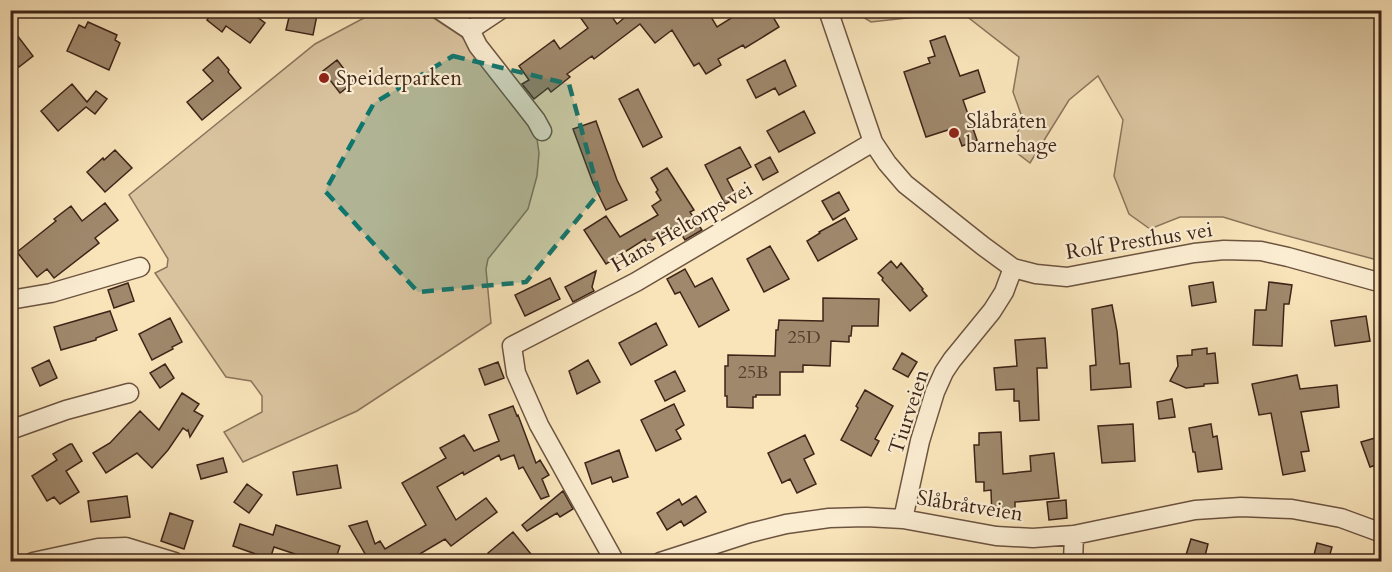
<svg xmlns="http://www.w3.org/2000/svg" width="1392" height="572" font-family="Cardo,serif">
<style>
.green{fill:#d9c39e;stroke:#8b745b;stroke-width:1.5}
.building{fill:#9f886c;stroke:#3d2418;stroke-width:1.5}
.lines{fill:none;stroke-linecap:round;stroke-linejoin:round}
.street-casing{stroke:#6c5440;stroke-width:21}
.street{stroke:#fbedd2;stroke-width:18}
.marked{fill:#0f766e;fill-opacity:0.2;stroke:#0f766e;stroke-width:4.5;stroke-dasharray:12 8;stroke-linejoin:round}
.poi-dot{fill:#8f2418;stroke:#fbedd2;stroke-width:2}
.labels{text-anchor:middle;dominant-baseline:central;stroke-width:4.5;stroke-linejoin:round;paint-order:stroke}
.number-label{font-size:18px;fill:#563d2d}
.poi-label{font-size:21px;fill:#3d2418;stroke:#fbedd2;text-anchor:start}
.street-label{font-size:21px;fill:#3d2418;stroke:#fbedd2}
</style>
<rect width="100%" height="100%" fill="#f9e4ba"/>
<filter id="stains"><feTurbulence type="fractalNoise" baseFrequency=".00333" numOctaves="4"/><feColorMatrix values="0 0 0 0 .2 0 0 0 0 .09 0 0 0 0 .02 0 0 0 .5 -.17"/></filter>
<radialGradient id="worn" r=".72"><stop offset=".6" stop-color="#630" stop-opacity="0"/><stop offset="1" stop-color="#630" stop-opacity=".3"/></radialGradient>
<!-- green -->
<path class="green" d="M377 11H423L461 36 480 55 536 132 539 153 537 176 528 209 488 259 486 269 491 323 357 411 243 462 224 432 262 412V396L251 381 226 377 155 273 167 267 168 259 129 195 315 44Z
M853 11H1381V261L1269 231 1223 217H1180L1150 229 1129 214 1114 176 1123 120 1098 76 1069 100 1030 163 1013 150 1022 117 1013 92 1019 57 961 12 871 22Z"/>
<!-- building -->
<path class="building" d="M206 10H248L265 23 250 43 226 26 222 32 207 20 211 14Z
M297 10H318L313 35 286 30 290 13H297Z
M575 10H607L617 24 631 12 630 10H707L717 27 744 10H769L779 27 745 48 743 45 718 59 721 65 706 74 699 63 694 66 672 30 655 43 640 24 594 59 592 56 567 74 570 77 551 92 548 88 534 99 522 84 529 80 519 66 554 40 560 49 588 28Z
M88 22 117 35 115 40 120 43 109 70 67 51 79 25 85 28Z
M10 26 33 56 19 67 10 56Z
M945 36 960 76 978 70 985 92 963 100 977 140 962 146 957 132 950 134 948 130 926 137 904 72 930 63 928 58 935 56 930 41Z
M218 57 229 70 228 72 241 88 202 120 187 102 213 81 203 70Z
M337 60 354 82 340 93 323 71Z
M785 60 796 86 779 95 775 88 756 98 747 80Z
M72 84 87 102 96 91 107 99 95 114 86 107 58 131 41 111Z
M638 89 662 137 643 147 619 99Z
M804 111 815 133 779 152 767 131Z
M596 121 617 180 627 200 606 210 593 183 573 129Z
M740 147 751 167 727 179 737 198 725 204 705 165Z
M115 150 132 168 105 192 87 172 103 158 104 160Z
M770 157 778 172 763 180 755 165Z
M667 168 694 210 690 212 702 230 685 240 676 226 647 243 645 239 606 264 584 230 606 216 620 237 658 215 652 206 661 200 656 192 658 190 651 178Z
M839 192 849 210 833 220 822 201Z
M105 203 118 220 95 238 99 243 54 278 47 269 37 277 17 252 56 221 54 219 71 206 82 221Z
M845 218 857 239 818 261 807 241 820 233 819 232Z
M770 246 789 279 764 292 747 259Z
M891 261 897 268 901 263 923 289 922 290 927 296 910 311 882 280 883 278 878 273Z
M685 269 695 287 712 278 729 310 699 327 680 292 675 294 667 279Z
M596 271 592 287 594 291 573 302 565 287Z
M550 278 560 299 525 316 515 295Z
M1213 282 1216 302 1192 306 1189 286Z
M1269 282 1292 285 1289 304H1284L1282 346 1253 345 1255 310H1266Z
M128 283 134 301 114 308 108 290Z
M823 298 879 299 878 326H852L851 336H849V342L831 341 830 366 803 365V372H780V395H756V397H753V408L727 407V396H725V366H728V355L775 356 776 330H778L779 320 823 321Z
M1112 305 1117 331 1120 364 1129 363 1131 387 1091 390 1090 366 1096 365 1092 309Z
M110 311 117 330 96 338V340L61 350 54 327Z
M1366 316 1370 341 1335 346 1331 321Z
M170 318 182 342 172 347 173 349 152 360 139 334Z
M656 323 667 345 631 365 619 343Z
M1045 338 1047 368H1037L1039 420 1020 421 1019 401H1014V389L996 390 994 368 1017 366 1015 340Z
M1207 348V354L1215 353 1218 383 1204 384V386L1186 388 1170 381 1178 366 1177 356 1192 355V350Z
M902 353 917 362 908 377 893 369Z
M49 360 57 378 40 386 32 368Z
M588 360 600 382 577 394 569 371Z
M498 362 504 378 485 385 479 369Z
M165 364 174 378 160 388 150 373Z
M675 371 685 391 665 401 655 381Z
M1297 375 1300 389 1337 385 1339 407 1301 412 1309 451 1301 452 1305 471 1283 475 1271 413 1259 415 1252 384Z
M865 390 893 406 875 439 879 441 871 456 841 440 858 408 856 406Z
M182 393 199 404 194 411 203 416 190 437 188 430 187 431 183 428 168 450 152 468 137 453 106 473 93 453 110 443 140 411 159 430Z
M1172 399 1175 417 1159 419 1157 402Z
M674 404 684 425 676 430 681 439 656 451 641 420Z
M513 406 517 416 518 415 536 463 540 460 549 475 542 479 549 496 541 499 523 467 519 469 514 455 501 460 499 455 464 475 463 472 437 487 456 520 486 498 497 512 451 546 445 539 408 561H364L368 559 349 526 367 521 375 544 380 541 385 549 426 525 402 483 446 458 440 448 464 435 474 451 499 441 489 415Z
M1133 424 1135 461 1102 463 1098 426Z
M1211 424 1213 437 1217 436 1222 469 1198 472 1195 452H1193L1189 428Z
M1001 432 1003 474 1031 471 1030 456 1054 453 1059 498 1015 502V516L992 517 991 490 984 491V482H976L974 445H979V433Z
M805 435 814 454 804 459 816 484 797 493 790 479 782 483 768 453Z
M1382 436V463L1370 467 1361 442Z
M70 444H72L82 461 66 471 79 492 60 504 54 497 47 501 32 476 57 460 53 454Z
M619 450 628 477 613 482 611 477 592 484 585 463Z
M223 458 227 472 201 479 197 465Z
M337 465 341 488 297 495 293 472Z
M247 484 262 495 249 513 234 502Z
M563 491 573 509 560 517 557 513 527 531 522 525Z
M127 496 130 517 91 522 88 501Z
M696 496 706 512 684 526 681 521 667 530 657 513 679 499 682 505Z
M1066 500 1067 518 1049 520 1047 502Z
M170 513 193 521 184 549 161 541Z
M240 524 273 535 276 525 340 546 335 561H316L274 547 270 559 233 546Z
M513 532 531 554 521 561H495L488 553Z
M1191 539 1208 544 1204 560 1186 555Z
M1317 543 1332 547 1328 561 1313 559Z"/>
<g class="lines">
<defs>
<path id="street" d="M440 10 470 30 500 10
M828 10 873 142 887 163 905 184 983 246 1013 268 1036 274 1067 277 1194 253 1224 250 1261 251 1288 257 1382 283
M470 30 478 46 536 120 542 131
M10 300 51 293 140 267
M10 430 66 410 129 393
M903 519 920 441 935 392 944 372 952 360 992 311 1004 292 1013 268
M33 562 98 548 126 547 175 562
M615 562 539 425 516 373 512 346 636 282 873 142
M660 562 750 533 786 524 829 518 866 517 903 519 996 536 1033 538 1074 535 1195 510 1241 507 1292 509 1341 518 1382 533
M1073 562 1074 535"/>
</defs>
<!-- street casing -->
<use href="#street" class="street-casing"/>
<!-- street -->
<use href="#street" class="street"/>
</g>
<!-- marked area -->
<path class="marked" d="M453 56 569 84 599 193 526 282 418 292 325 191 374 103Z"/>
<!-- markers -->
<g class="poi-dot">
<circle cx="324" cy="78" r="6"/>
<circle cx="954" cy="133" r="6"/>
</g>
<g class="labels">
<!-- number labels -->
<g class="number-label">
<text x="804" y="337">25D</text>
<text x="753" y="372">25B</text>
</g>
<!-- poi labels -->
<g class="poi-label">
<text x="336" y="78">Speiderparken</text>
<text x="966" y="121">Slåbråten<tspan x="966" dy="24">barnehage</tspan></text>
</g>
<!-- street labels -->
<g class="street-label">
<text transform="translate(682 227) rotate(-30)">Hans Heltorps vei</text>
<text transform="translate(1139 241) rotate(-9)">Rolf Presthus vei</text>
<text transform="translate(909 412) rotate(-72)">Tiurveien</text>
<text transform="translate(970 506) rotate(9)">Slåbråtveien</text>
</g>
</g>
<!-- margin -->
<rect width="1392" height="572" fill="none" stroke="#f9e4ba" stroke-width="36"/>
<rect x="12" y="12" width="1368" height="548" fill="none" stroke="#3d2418" stroke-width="3"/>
<rect x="18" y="18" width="1356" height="536" fill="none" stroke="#3d2418" stroke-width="1.5"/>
<rect width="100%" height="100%" filter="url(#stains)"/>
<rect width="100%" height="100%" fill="url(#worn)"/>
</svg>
